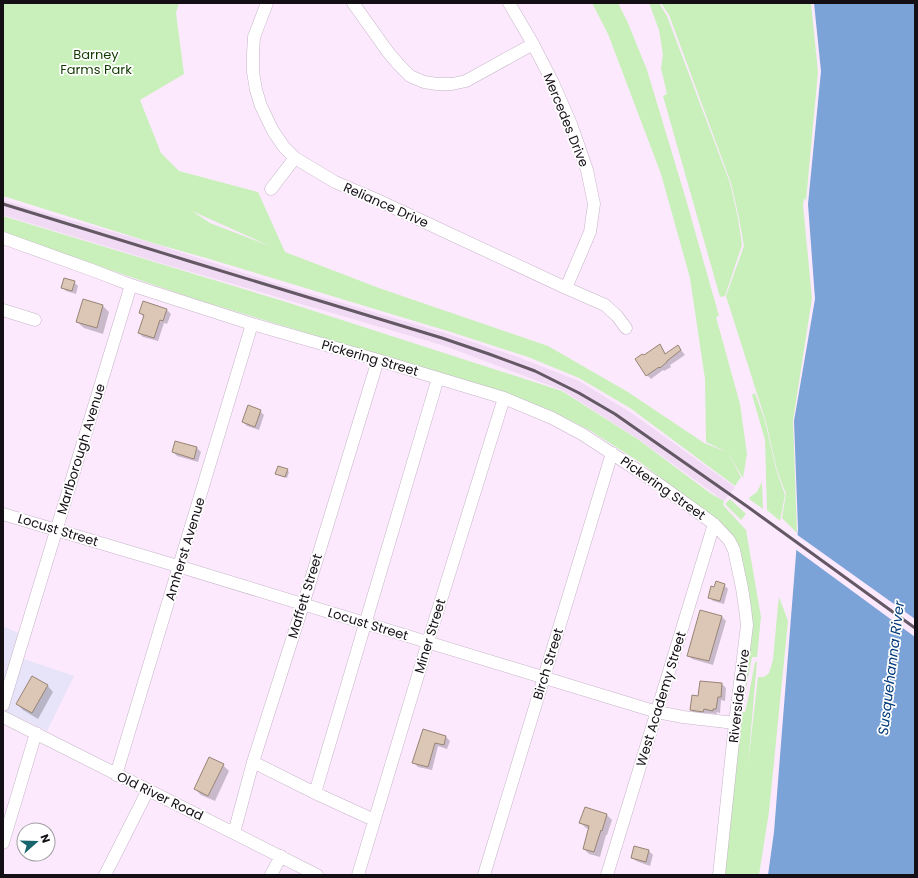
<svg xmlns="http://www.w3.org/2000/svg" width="918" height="878" font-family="Poppins,sans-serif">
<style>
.commercial{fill:#e7e3f9}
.built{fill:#f1daf3}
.green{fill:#c9f0ba;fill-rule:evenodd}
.water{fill:#7ba3d8}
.pier{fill:#fce9fe}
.shadow{fill:#0003}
.building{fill:#dcc7b6;stroke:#988474}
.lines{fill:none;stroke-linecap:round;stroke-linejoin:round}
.minor-casing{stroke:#c6b4c7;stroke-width:13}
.minor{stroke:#fff;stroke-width:12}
.rail{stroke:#635864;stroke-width:3}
.labels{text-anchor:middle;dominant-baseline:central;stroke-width:3.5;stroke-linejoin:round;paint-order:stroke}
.park-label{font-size:13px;fill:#133a00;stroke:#fff}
.street-label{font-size:13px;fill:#140e15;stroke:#fff}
.water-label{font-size:14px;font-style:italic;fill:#033a7a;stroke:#fff}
</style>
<rect width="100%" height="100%" fill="#fce9fe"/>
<!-- commercial -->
<path class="commercial" d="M3 626 18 633 12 655 74 676 47 731 3 710Z"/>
<!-- built -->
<path class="built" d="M3 200 49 214 152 243 284 286 445 333 515 356 579 381 633 414 735 487 724 501 641 441 562 390 445 346 164 264 3 215Z"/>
<!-- green -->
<path class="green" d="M3 3H179L176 13 184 74 140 100 161 153 179 171 258 192 285 252 379 288 548 346 628 392 704 443 727 452 706 442 705 379 690 278 661 174 608 34 592 3H618L628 23 647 70 685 196 719 316 716 317 740 404 747 454 743 478 728 453 741 477 735 486 630 408 579 378 528 357 454 333 206 258 153 243 3 196ZM192 211 272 247 210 223Z
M649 3H659L667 16 730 183 738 218 742 245 725 296 720 297 663 96 667 94 661 68 663 55 659 30Z
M661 3H811L818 72 806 201 804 198 803 205 812 298 793 421 797 533 782 518 786 494 777 470 766 422 726 296 744 246 739 218 731 183 669 15Z
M3 216 283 301 562 391 639 440 710 493 724 501 723 505 746 530 761 617 757 657H752L742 709 746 584 713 517 641 463 591 431 552 411 502 392 198 300 3 233Z
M755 393 765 421 776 469 785 495 780 521 767 510 765 440 752 395Z
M762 482 763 509 749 499 750 497 757 492Z
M730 499 746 514 741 520 725 504Z
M779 597 788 621 769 812 759 875H724L741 712H745L749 694 755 662H757L748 764 758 677H764L769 673 773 660 778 605Z"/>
<!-- water -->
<path class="water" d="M814 3H915V875H768L774 832 798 529 794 421 815 299 808 204 821 71Z"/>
<!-- pier -->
<path class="pier" d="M796 534 915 619V637L795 549Z"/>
<!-- shadow -->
<path class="shadow" d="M74 282 78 286 76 294 66 291 62 287Z
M84 300 103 306 109 312 103 334 84 328 77 322Z
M167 310 171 314 167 324 164 323 158 341 143 337 139 333 144 317 140 313Z
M659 345 663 349 666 354 678 346 685 355 670 365 671 367 664 371 663 370 651 379 647 375 644 356Z
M260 411 264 415 259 430 247 426 243 422Z
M197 448 201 452 198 462 177 456 173 452Z
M287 470 289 472 287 478 278 475 276 474Z
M724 585 728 589 724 604 713 601 709 597 715 588Z
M701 612 722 617 726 621 713 665 692 659 688 655Z
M722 684 726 688 725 701 721 700 720 713 716 712 717 714 707 713V715L695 714 691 710 699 697Z
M47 685 53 692 38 719 23 710 17 704Z
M424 730 446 737 450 741 447 749 438 746 432 770 418 767 414 763Z
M223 765 229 771 215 801 201 795 195 789Z
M607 815 612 820 607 835H606L600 857 589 854 584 849 589 829 586 828 581 823Z
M635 847 649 851 653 855 650 866 636 861 632 857Z"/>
<!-- building -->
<path class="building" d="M64 278 75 281 72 291 61 288Z
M83 299 103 305 97 328 76 322Z
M143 301 167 309 163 321 160 320 154 338 138 333 144 315 139 313Z
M660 344 665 354 678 345 681 350 667 361V362L660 368 659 367 646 376 635 359 642 354 644 355Z
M248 405 261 410 255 427 242 422Z
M175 441 197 447 194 459 172 452Z
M278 466 288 469 285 477 275 474Z
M716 581 725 584 720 601 708 598 711 586 714 587Z
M700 610 722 616 709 661 687 656Z
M32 676 48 685 32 713 16 704Z
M700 681 722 683 721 697H718L716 709H713V711L704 709 703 712 690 710 692 695 698 696Z
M423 729 446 736 444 745 435 743 428 767 412 763Z
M209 757 224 764 208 796 194 789Z
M585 807 607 814 602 831 601 830 594 852 583 849 589 826 579 823Z
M634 846 649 850 646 862 631 858Z"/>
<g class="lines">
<defs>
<path id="minor" d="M267 3 254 37 253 54V72L256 90 261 106 273 131 284 147 295 158 335 182 375 199 566 288 605 305 617 316 626 328
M353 3 388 52 399 65 410 76 424 82 437 84H452L466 81 533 44
M509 3 533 44 553 83 571 124 587 170 594 204 590 232 566 288
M271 189 295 158
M3 238 92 270 131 285 252 324 378 360 504 398 552 418 582 434 663 487 714 524 729 540 734 550 742 588 745 608 747 625 735 723 719 875
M3 310 35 320
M3 514C62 532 121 549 181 567 339 615 498 663 657 712L683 717 735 723
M3 705 131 285
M3 717 317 875
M253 762 315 793 374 820
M116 775 252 324
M315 793 438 378
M234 833 253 762 303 605 378 360
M3 843 36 733
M105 875 148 790
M271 875 281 856
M358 875 428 642 504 398
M484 875 612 453
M607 875 714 524"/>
</defs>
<!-- minor casing -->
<use href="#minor" class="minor-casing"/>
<!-- minor -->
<use href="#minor" class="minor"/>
<!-- rail -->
<path class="rail" d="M3 204 192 262 442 338 489 354 535 371 579 393 615 414 748 507 915 628"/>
</g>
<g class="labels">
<!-- park labels -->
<g class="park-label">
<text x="96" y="54">Barney<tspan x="96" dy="15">Farms Park</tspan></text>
</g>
<!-- street labels -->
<g class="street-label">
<text transform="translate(566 120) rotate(68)">Mercedes Drive</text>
<text transform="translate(386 205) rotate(24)">Reliance Drive</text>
<text transform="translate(370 358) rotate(16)">Pickering Street</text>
<text transform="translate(81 449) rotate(-73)">Marlborough Avenue</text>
<text transform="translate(663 488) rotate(35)">Pickering Street</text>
<text transform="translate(58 530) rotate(17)">Locust Street</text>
<text transform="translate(185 549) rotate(-73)">Amherst Avenue</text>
<text transform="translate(305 596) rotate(-73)">Maffett Street</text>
<text transform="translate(368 624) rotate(17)">Locust Street</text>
<text transform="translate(430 636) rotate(-73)">Miner Street</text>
<text transform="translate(548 664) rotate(-73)">Birch Street</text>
<text transform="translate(739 696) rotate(-83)">Riverside Drive</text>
<text transform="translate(661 699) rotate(-73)">West Academy Street</text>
<text transform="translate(160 796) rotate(26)">Old River Road</text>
</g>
<!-- water labels -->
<g class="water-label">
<text transform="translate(891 668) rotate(-83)">Susquehanna River</text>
</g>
</g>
<!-- border -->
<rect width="918" height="878" fill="none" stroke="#140e15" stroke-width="8"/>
<!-- north arrow -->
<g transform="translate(36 842) rotate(70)"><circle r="19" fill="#ffffff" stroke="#a19fa1"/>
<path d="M0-3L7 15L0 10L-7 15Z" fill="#17656c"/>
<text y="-6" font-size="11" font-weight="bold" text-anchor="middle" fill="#140e15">N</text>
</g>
</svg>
